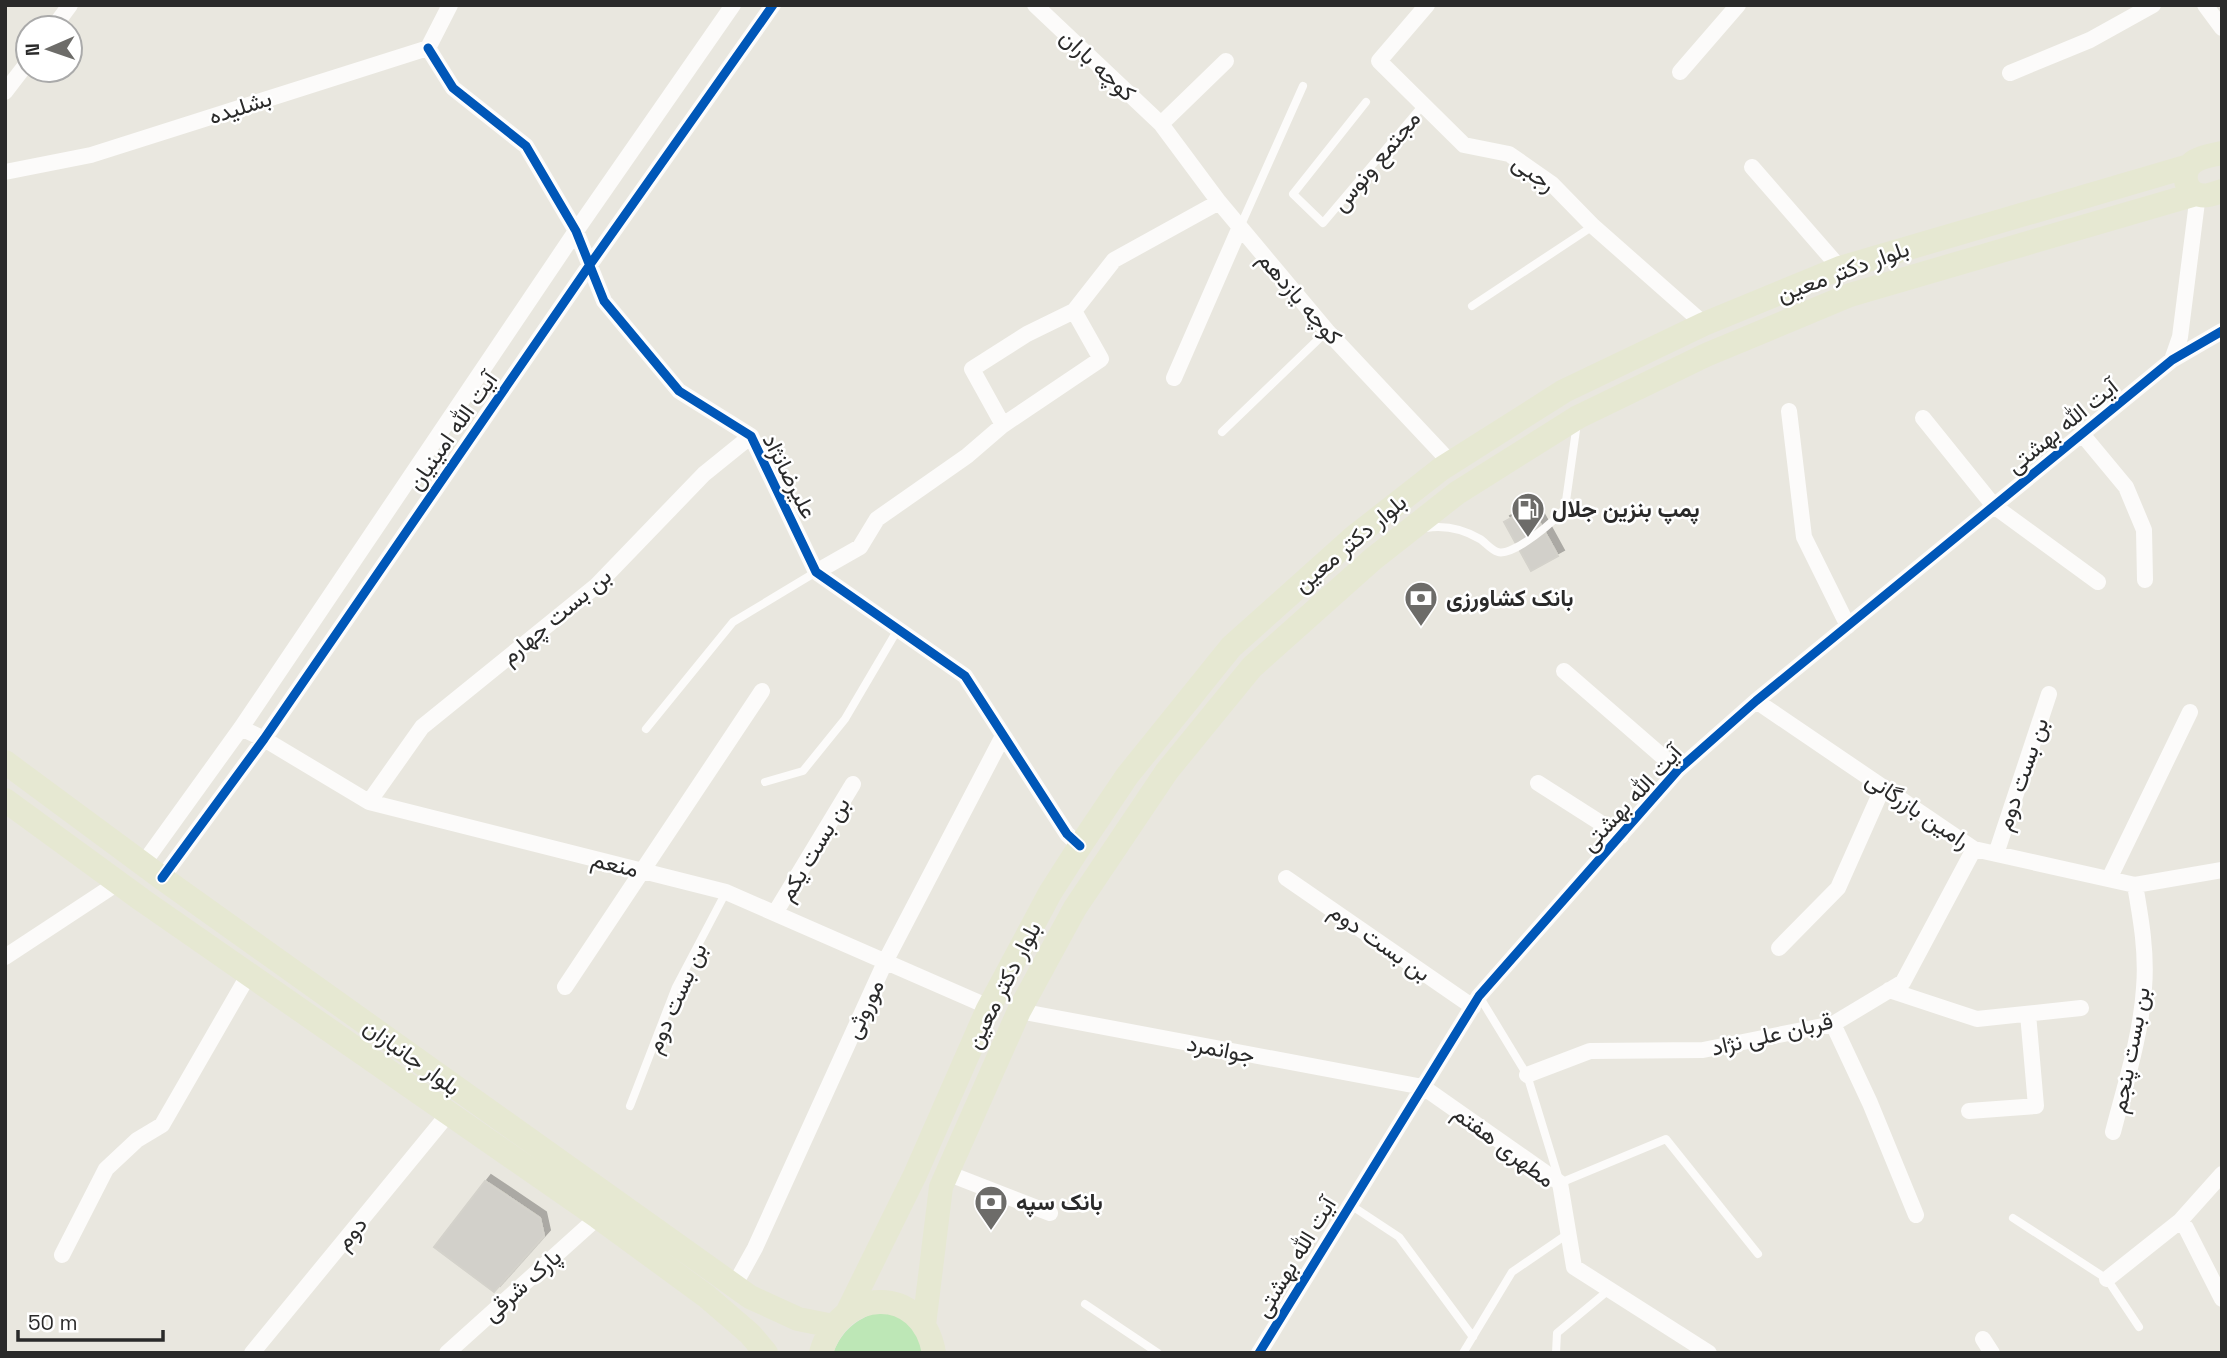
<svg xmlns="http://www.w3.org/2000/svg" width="2227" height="1358" font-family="'Space Grotesk',Vazirmatn,sans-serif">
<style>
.green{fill:#bde7b6}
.building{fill:#d2d0ca;stroke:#d4d2cb;stroke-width:2;filter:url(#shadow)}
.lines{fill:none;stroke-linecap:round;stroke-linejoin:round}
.lane{stroke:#fcfbfa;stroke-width:8}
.street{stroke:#fcfbfa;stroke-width:16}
.primary{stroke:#e6e8d2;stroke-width:24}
.cycleway-casing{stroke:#fff;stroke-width:13}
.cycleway{stroke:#0057b8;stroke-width:9}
.labels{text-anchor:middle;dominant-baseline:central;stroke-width:5;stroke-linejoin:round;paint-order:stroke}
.street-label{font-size:23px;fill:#2a2a2a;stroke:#fff}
.poi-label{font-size:23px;font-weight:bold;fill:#2a2a2a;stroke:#fff;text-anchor:start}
</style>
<defs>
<filter id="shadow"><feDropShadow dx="6" dy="-6" stdDeviation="0" flood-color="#0004"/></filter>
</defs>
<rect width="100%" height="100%" fill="#e9e7df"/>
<!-- green -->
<path class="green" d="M878 1311C910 1319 913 1321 924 1353H833C843 1329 855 1321 878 1311Z"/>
<!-- building -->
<path class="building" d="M1531 507 1558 556 1531 571 1504 522Z
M485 1181 540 1218 544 1236 494 1292 434 1247Z"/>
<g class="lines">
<!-- lane -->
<path class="lane" d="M1366 102 1293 194 1323 223 1423 105
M1240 227 1303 86
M1472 306 1593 226
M1222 432 1327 331
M1426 528C1445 525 1463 529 1480 539 1485 542 1491 550 1498 552 1512 557 1557 520 1565 508L1577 423
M646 729 733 622 816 572
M765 782 803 771 845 719 898 629
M1479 996 1527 1075 1560 1183 1666 1139 1758 1254
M630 1106 676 987 726 892
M1349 1204 1399 1237 1473 1337
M2013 1218 2107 1279 2139 1327
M1085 1304 1158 1353
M1463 1353 1512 1272 1569 1233
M1556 1353 1557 1333 1610 1289"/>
<!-- street -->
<path class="street" d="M1035 5 1161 124 1219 202 1327 331 1451 463
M1427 5 1379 61 1464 145 1509 154 1552 184 1593 226 1704 324
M2205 5 2222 28
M53 28 70 5
M428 48 453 88 526 146 576 231 604 301 679 391 751 436 816 572 965 676 1067 834 1080 846
M1680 72 1738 5
M2010 73 2090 40 2153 5
M5 92 28 62
M1161 124 1226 61
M1752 167 1840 268
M5 172 91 155 428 48 450 5
M1074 311 1114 260 1219 202
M2172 360 2180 337 2198 194
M1174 378 1240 227
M1789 411 1804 537 1848 626
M1923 418 1994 506 2098 582
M2082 434 2126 487 2144 530 2145 580
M816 572 860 547 877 519 967 456 1003 425 1101 359 1074 311 1027 334 972 369 1003 425
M1564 671 1678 770
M1756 701 1974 849 2135 885 2222 870
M241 728 264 739 369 802 726 892 989 1007
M1538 783 1621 836
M369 802 422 727 596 586 704 474 751 436
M1996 854 2049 694
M143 864 241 728 576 231 733 5
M162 878 264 739 589 266 773 5
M1286 878 1473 1007
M2109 879 2190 712
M775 913 853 784
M1779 948 1838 888 1883 787
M5 957 119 882
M565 987 762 691
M1889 990 1977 1019 2081 1008
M1019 1011 1423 1087 1560 1183 1574 1267 1709 1353
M1833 1024 1870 1103 1916 1215
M1527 1075 1590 1051 1703 1050 1833 1024 1903 982 1974 849
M1969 1111 2036 1106 2028 1014
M2113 1132C2125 1085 2141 1036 2144 988 2147 953 2141 919 2135 885
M947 1173 1050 1213
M2180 1221 2186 1228 2222 1299
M62 1255 106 1169 137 1140 162 1125 249 974
M2107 1279 2180 1221 2222 1174
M734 1286 755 1248 886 960 1003 736
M1983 1339 1992 1353
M252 1353 449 1113
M447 1353 598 1217
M1259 1353 1479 996 1678 770 1756 701 2172 360 2222 331"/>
<!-- primary -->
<path class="primary" d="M2222 153C2213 155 2203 156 2195 161 2181 169 2183 192 2200 195 2207 197 2215 193 2222 191
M5 762 162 878 750 1297 798 1319 833 1326
M5 800 142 900 598 1217 706 1296 750 1334 766 1353
M848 1311 915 1175 987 1011 1050 893 1080 846 1127 776 1231 647 1354 537 1441 469 1564 391 1704 324 1840 268 2189 166
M924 1325 941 1187 1019 1011 1075 908 1167 771 1252 667 1373 559 1457 493 1578 417 1706 355 1850 295 2196 194
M821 1353C839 1287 922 1283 934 1353"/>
<defs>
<path id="cycleway" d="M428 48 453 88 526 146 576 231 604 301 679 391 751 436 816 572 965 676 1067 834 1080 846
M162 878 264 739 589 266 773 5
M1259 1353 1479 996 1678 770 1756 701 2172 360 2222 331"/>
</defs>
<!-- cycleway casing -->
<use href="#cycleway" class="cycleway-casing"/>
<!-- cycleway -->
<use href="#cycleway" class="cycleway"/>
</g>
<!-- icons -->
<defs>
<symbol id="fuel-pin" viewBox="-11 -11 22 30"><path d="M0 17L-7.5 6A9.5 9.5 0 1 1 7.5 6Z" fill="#6d6c69" stroke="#fff"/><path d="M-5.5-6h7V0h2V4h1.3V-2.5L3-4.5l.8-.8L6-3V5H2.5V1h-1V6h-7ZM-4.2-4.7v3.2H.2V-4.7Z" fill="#fff"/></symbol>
<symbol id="bank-pin" viewBox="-11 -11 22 30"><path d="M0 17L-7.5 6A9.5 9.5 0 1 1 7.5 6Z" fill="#6d6c69" stroke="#fff"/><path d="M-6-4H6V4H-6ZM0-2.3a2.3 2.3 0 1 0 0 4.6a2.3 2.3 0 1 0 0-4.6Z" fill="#fff"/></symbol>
</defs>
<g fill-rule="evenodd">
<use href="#fuel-pin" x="1509" y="490" width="38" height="52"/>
<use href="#bank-pin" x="1402" y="579" width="38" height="52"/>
<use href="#bank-pin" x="972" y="1183" width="38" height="52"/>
</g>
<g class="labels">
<!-- street labels -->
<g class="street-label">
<text transform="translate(1098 65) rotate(43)">کوچه باران</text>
<text transform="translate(240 107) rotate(-18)">بشلیده</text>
<text transform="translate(1376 161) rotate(-50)">مجتمع ونوس</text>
<text transform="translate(1534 173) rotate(36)">رجبی</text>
<text transform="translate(1843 271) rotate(-20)">بلوار دکتر معین</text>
<text transform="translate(1300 298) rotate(49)">کوچه یازدهم</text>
<text transform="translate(2062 426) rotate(-39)">آیت الله بهشتی</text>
<text transform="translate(452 431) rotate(-55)">آیت الله امینیان</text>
<text transform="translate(790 476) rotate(63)">علیرضانژاد</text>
<text transform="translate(1350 543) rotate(-40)">بلوار دکتر معین</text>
<text transform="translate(556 616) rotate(-40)">بن بست چهارم</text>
<text transform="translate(2022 774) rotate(-71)">بن بست دوم</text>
<text transform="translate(1631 798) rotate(-47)">آیت الله بهشتی</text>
<text transform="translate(1918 810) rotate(34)">رامین بازرگانی</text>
<text transform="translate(814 849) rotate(-59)">بن بست یکم</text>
<text transform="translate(615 864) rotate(14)">منعم</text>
<text transform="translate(1380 942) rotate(35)">بن بست دوم</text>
<text transform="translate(1003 985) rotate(-63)">بلوار دکتر معین</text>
<text transform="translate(676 998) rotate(-66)">بن بست دوم</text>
<text transform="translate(864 1009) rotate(-65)">موروثی</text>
<text transform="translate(1772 1034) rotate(-13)">قربان علی نژاد</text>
<text transform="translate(1221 1049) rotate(11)">جوانمرد</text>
<text transform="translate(2130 1050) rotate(-79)">بن بست پنجم</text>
<text transform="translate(412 1057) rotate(36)">بلوار جانبازان</text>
<text transform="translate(1504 1146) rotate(37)">مطهری هفتم</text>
<text transform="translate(351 1233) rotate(-50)">دوم</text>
<text transform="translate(1295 1257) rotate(-59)">آیت الله بهشتی</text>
<text transform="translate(522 1285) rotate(-42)">پارک شرقی</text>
</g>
<!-- poi labels -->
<g class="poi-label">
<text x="1552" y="509">پمپ بنزین جلال</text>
<text x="1446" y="598">بانک کشاورزی</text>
<text x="1016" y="1202">بانک سپه</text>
</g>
</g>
<!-- border -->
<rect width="2227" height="1358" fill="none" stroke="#2a2a2a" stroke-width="14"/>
<!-- north arrow -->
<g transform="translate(49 49) rotate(268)"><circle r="33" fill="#ffffff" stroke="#aaaaaa" stroke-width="2"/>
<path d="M0-5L12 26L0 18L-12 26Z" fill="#6d6c69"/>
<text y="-10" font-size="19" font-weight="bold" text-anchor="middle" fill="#2a2a2a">N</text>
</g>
<!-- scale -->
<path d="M18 1330v10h145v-10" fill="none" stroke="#2a2a2a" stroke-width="3.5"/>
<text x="28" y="1330" font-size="21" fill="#2a2a2a" stroke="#ffffff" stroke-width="5" paint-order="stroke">50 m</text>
</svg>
